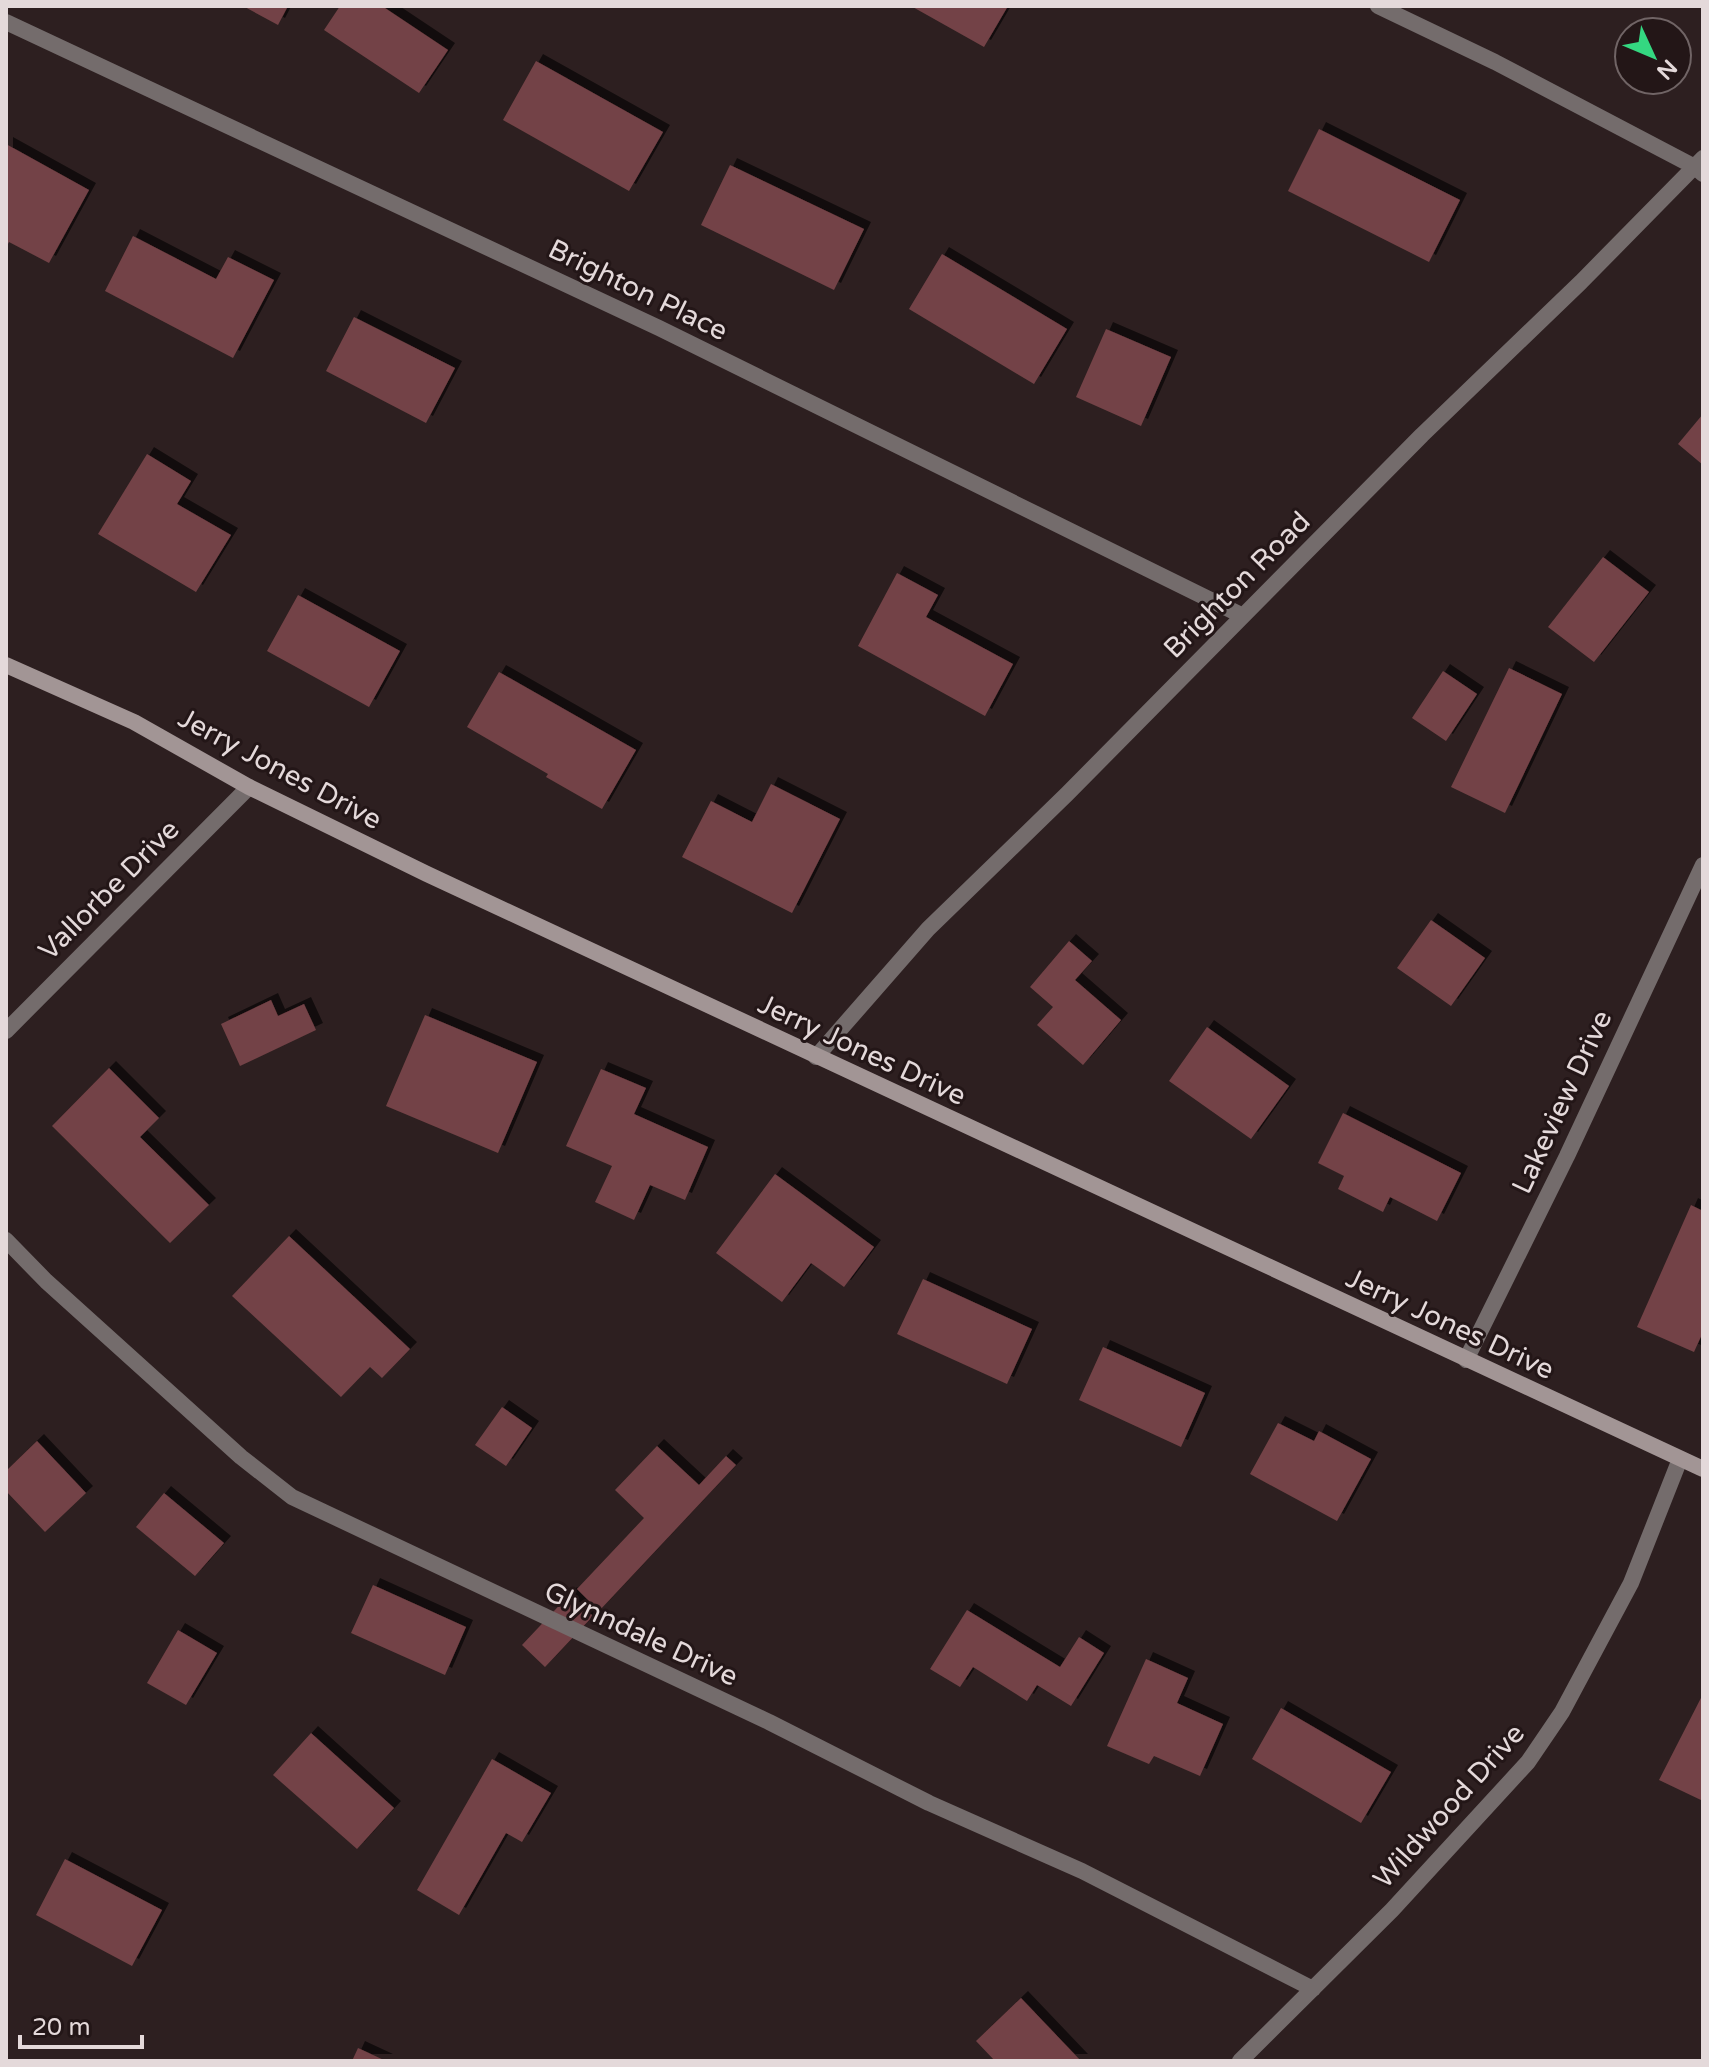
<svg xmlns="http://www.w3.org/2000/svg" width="1709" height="2067" font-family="'Varela Round',sans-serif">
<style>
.building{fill:#734246;filter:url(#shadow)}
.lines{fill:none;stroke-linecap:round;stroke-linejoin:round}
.street{stroke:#746c6c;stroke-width:16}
.secondary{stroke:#a29595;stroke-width:16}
.labels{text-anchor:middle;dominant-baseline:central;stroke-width:6;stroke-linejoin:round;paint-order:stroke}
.street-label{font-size:28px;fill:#e4d9da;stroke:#231617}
</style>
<defs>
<filter id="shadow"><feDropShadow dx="7" dy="-7" stdDeviation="0" flood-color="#0009"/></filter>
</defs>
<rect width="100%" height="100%" fill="#2d1f20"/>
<!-- building -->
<path class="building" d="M243 6H288L278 25Z
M340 6H382L448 50 419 93 324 30Z
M911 6H1008L984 47Z
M536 61 663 132 629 191 503 120Z
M1319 129 1460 200 1429 262 1288 191Z
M6 144 89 190 49 263 9 242 6 248Z
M730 165 864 229 834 290 701 225Z
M133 236 216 279 228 257 274 280 233 358 105 291Z
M942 254 1067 329 1034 384 909 309Z
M354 317 455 368 426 423 326 371Z
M1106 329 1171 357 1141 426 1076 397Z
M1703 414V465L1678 444Z
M147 454 191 481 177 504 231 535 196 592 98 534Z
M1603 557 1649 592 1594 662 1548 627Z
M897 573 938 595 926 617 1013 664 985 716 858 646Z
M298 595 400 651 369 707 267 651Z
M1509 668 1562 694 1505 813 1451 787Z
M1443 671 1477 694 1446 741 1412 718Z
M499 672 636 750 602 809 546 777 548 774 467 727Z
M771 784 840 819 792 913 682 857 711 801 752 822Z
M1431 920 1485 958 1451 1006 1397 968Z
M1069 941 1092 961 1075 980 1121 1020 1083 1065 1037 1025 1053 1007 1030 987Z
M271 1000 278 1016 304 1004 316 1030 240 1066 221 1024Z
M425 1015 537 1062 498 1153 386 1106Z
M1207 1027 1289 1086 1251 1139 1169 1081Z
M109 1068 159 1118 140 1137 209 1205 170 1243 52 1126Z
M601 1069 646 1088 634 1114 708 1147 685 1200 650 1185 634 1220 595 1202 612 1166 566 1146Z
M1343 1113 1461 1173 1437 1221 1390 1197 1383 1212 1338 1189 1344 1176 1318 1163Z
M775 1174 874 1247 844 1287 811 1263 782 1302 716 1253Z
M1691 1205 1703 1211V1332L1694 1352 1637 1327Z
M289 1236 410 1349 382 1378 370 1367 341 1397 232 1296Z
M923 1279 1032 1329 1007 1384 897 1334Z
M1103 1347 1205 1393 1181 1447 1079 1400Z
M502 1407 532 1428 506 1466 475 1445Z
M1278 1423 1314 1441 1319 1431 1371 1459 1337 1521 1250 1474Z
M37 1441 86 1493 45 1532 6 1491V1471Z
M657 1446 699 1485 726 1456 736 1465 599 1611 577 1589 644 1518 615 1490Z
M164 1493 224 1543 195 1576 136 1527Z
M373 1585 466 1627 445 1675 351 1633Z
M570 1594 593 1616 545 1667 522 1645Z
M967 1610 1060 1667 1079 1637 1104 1653 1071 1706 1037 1685 1027 1701 973 1667 960 1687 930 1669Z
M178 1630 217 1653 186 1705 147 1683Z
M1146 1659 1188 1678 1177 1703 1223 1724 1200 1776 1154 1756 1149 1764 1107 1746Z
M1703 1694V1801L1659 1780Z
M1281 1708 1391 1772 1361 1823 1252 1759Z
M311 1733 394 1808 357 1849 273 1775Z
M492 1759 551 1793 522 1842 506 1833 459 1915 417 1890Z
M65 1859 162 1910 132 1966 36 1915Z
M1021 1998 1081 2061H995L976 2041Z
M358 2048 386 2061H352Z"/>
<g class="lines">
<!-- street -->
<path class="street" d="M1378 6 1495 62 1695 167 1703 174
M6 22 659 328 1243 616
M6 1031 249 787
M816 1057 928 929 1067 794 1422 435 1581 282 1703 158
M6 1240 46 1281 241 1457 292 1497 769 1722 929 1803 1082 1871 1313 1989
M1466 1360 1567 1156 1703 865
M1240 2061 1392 1910 1528 1762 1562 1712 1631 1583 1680 1459"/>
<!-- secondary -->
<path class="secondary" d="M6 665 134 722 249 787 427 874 1703 1469"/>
</g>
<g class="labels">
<!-- street labels -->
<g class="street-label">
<text transform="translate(638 290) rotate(26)">Brighton Place</text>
<text transform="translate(1237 585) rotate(-45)">Brighton Road</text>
<text transform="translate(280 769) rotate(28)">Jerry Jones Drive</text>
<text transform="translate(109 890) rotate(-45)">Vallorbe Drive</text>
<text transform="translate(862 1050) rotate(25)">Jerry Jones Drive</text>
<text transform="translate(1562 1102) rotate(-65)">Lakeview Drive</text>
<text transform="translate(1450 1324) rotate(25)">Jerry Jones Drive</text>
<text transform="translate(641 1634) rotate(25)">Glynndale Drive</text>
<text transform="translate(1449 1806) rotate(-48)">Wildwood Drive</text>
</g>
</g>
<!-- border -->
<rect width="1709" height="2067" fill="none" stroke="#e4d9da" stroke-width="16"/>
<!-- north arrow -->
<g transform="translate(1653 56) rotate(134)"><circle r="38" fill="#231617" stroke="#706465" stroke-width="2"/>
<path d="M0-6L14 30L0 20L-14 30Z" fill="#34d881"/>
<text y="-12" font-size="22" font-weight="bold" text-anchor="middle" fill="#e4d9da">N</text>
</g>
<!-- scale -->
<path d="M20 2035v12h122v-12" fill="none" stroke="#e4d9da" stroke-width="4"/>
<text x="32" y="2035" font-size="24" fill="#e4d9da" stroke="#231617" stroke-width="6" paint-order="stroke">20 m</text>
</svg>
